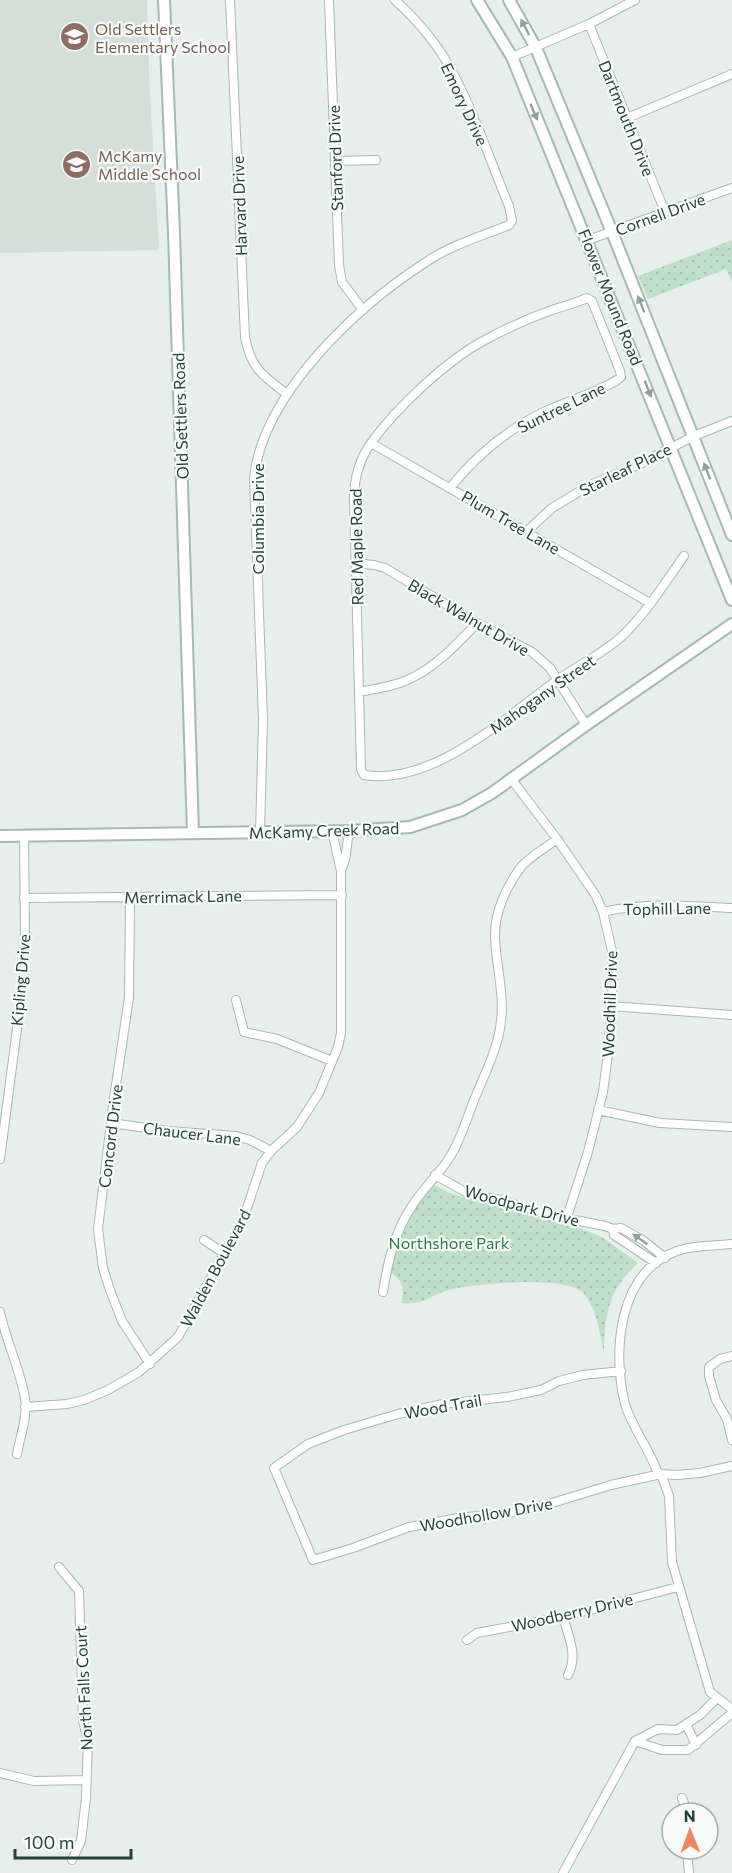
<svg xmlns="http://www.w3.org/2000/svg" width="732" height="1873" font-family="Commissioner,sans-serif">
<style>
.built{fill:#d4dfda}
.green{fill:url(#green-dots)}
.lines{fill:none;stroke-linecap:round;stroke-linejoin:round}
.street-casing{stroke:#a8b8b2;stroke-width:10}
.secondary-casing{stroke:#a4bbb3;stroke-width:14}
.street{stroke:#fff;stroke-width:8}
.secondary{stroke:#fff;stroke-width:10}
.oneway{fill:#92a09c}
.labels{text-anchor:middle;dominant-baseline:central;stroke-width:4.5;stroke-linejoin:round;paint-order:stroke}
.education-label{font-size:16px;fill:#785e54;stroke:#f7fbf9;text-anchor:start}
.street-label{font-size:16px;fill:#24423a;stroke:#f7fbf9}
.park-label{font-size:16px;fill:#2d7a4b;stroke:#f7fbf9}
</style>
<defs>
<pattern id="green-dots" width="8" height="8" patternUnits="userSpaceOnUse" patternTransform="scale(1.5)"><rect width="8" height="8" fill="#bfe0c8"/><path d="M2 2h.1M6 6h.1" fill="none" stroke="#a4c1ad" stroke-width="1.8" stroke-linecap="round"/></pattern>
</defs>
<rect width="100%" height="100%" fill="#e6efeb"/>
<!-- built -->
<path class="built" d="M0 0H147L149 75 159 250 0 253Z"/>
<!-- green -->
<path class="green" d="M732 240V281L726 269 648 299 638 276Z
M432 1184 447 1192 466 1198 585 1230 602 1237 638 1263C609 1289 604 1315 604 1353 600 1334 597 1312 586 1296 571 1273 478 1284 452 1289 431 1294 425 1306 401 1303 404 1290 404 1280 390 1273L399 1234 412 1210Z"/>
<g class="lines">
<defs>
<path id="street" d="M230 0 245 337C251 369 263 376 287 394
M329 0 339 265 342 282 363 310
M589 24 665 212
M512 57 589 24 635 0
M627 118 732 74
M335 161 376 160
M588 240 732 188
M371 443 650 603
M450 488C477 454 509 428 548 410 566 402 609 388 621 377L620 371 592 301 587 298C576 303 564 306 552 310 529 318 507 328 485 340 447 360 396 408 371 443 359 460 354 480 354 499L361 769 364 775C433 786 504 718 556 681 577 666 600 655 620 638 645 615 664 584 684 556
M527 531 552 508 590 485 640 464 694 436 732 421
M355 563 374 565 385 568 477 623 532 652 550 668 586 725
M359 692C375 689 390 687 405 681 433 670 456 645 477 623
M512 780 557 839 596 896 603 912 612 951 613 981 608 1054 603 1092 588 1152 567 1217
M260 832 263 720 254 477C264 392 358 306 426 262 451 245 482 236 509 225L512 221 509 206C490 160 474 112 451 69 436 42 417 20 395 0
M341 871 345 860 349 831
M130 897 129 998 114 1098 98 1229 103 1268 110 1290 122 1321 150 1364
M24 898 342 895
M603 912C645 902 689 906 732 908
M236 1000 244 1032 277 1039 332 1061
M610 1006 732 1015
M598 1110 660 1123 732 1127
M111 1123 168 1131 236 1136 250 1140 271 1151
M0 1159 23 983 25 936 24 835
M435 1175 469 1194 501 1200 545 1214 605 1226 613 1229 621 1228 644 1241 665 1258
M613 1229 614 1235 656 1263
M204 1240 225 1254
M732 1244C715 1246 693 1245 677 1251 618 1272 612 1352 625 1404 631 1425 649 1449 657 1471L661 1474 669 1496 672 1562 710 1692 732 1709
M383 1292C388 1261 394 1233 412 1206 422 1190 437 1176 448 1160 462 1139 467 1116 477 1093 484 1076 492 1060 497 1042 508 1004 497 975 495 938 494 913 506 887 521 867 530 856 546 848 557 839
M0 1312C6 1341 20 1369 25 1398 28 1416 20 1437 17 1454
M732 1356 720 1359 709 1367V1376L716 1400 727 1419 732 1440
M621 1371 583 1375 559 1381 541 1390 507 1397 443 1404 398 1414 344 1430 308 1444 274 1468 313 1560 353 1548 409 1527 458 1518 515 1512 552 1503 611 1485 661 1474 677 1475 700 1473 732 1466
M25 1407 67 1404 84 1400 108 1390 139 1372 178 1337 243 1220 262 1163 271 1151 297 1127 319 1093 338 1047 341 1033V871L332 831
M59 1567 79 1591 83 1721 88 1741 86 1798 81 1841 72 1860
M563 1617C569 1637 578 1656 568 1675
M467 1640 477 1633 563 1617 678 1587
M686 1724 696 1745
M635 1741 662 1750H688L732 1713
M0 1773 34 1781 86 1780
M682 1798 688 1813
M687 1849 689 1873
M563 1873 635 1741 658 1729 677 1730 700 1715 717 1698"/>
<path id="secondary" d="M164 0 174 233 193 833
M477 0 512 57 732 600
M509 0 536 48 612 232 732 535
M0 836 349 831 410 827 462 810 492 793 586 725 732 624"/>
</defs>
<!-- street casing -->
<use href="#street" class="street-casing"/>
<!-- secondary casing -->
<use href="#secondary" class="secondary-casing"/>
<!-- street -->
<use href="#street" class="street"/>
<!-- secondary -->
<use href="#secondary" class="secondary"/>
</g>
<!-- one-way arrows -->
<defs><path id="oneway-solid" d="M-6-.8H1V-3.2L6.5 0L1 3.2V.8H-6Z" transform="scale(1.5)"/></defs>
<g class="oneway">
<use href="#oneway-solid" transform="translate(525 27) rotate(-118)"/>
<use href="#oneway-solid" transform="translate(534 112) rotate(67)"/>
<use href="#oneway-solid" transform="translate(641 304) rotate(-112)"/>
<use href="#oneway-solid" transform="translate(648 389) rotate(68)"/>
<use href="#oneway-solid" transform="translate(707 471) rotate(-111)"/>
<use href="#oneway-solid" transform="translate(640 1239) rotate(-145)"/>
</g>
<!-- icons -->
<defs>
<symbol id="school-disc" viewBox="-11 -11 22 22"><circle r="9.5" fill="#8d6e63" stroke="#f7fbf9"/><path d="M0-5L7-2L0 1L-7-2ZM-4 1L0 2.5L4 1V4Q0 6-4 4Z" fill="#fff"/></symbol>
</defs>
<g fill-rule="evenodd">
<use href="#school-disc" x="58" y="20" width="33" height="33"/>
<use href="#school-disc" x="60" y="148" width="33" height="33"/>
</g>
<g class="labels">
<!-- education labels -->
<g class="education-label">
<text x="95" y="28">Old Settlers<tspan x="95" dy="18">Elementary School</tspan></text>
<text x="98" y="155">McKamy<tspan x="98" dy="18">Middle School</tspan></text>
</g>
<!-- street labels -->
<g class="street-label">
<text transform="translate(465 104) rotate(65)">Emory Drive</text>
<text transform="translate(627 118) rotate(68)">Dartmouth Drive</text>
<text transform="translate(335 158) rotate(-92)">Stanford Drive</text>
<text transform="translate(239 206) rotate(-92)">Harvard Drive</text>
<text transform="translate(660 214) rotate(-20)">Cornell Drive</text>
<text transform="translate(611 297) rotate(68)">Flower Mound Road</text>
<text transform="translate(561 407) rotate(-26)">Suntree Lane</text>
<text transform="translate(180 416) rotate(-92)">Old Settlers Road</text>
<text transform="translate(625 469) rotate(-26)">Starleaf Place</text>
<text transform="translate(257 519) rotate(-90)">Columbia Drive</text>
<text transform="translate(511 522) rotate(30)">Plum Tree Lane</text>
<text transform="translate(356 547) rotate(-91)">Red Maple Road</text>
<text transform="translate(469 617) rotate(30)">Black Walnut Drive</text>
<text transform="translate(542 694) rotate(-35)">Mahogany Street</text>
<text transform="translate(324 830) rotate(-2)">McKamy Creek Road</text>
<text transform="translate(183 896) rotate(-1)">Merrimack Lane</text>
<text transform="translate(667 908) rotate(-1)">Tophill Lane</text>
<text transform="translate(20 980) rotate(-85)">Kipling Drive</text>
<text transform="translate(609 1004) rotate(-88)">Woodhill Drive</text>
<text transform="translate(192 1133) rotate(7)">Chaucer Lane</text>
<text transform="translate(110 1136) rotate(-83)">Concord Drive</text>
<text transform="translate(522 1205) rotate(15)">Woodpark Drive</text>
<text transform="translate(215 1268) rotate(-62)">Walden Boulevard</text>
<text transform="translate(443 1406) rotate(-10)">Wood Trail</text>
<text transform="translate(486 1514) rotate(-10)">Woodhollow Drive</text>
<text transform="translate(572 1612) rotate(-13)">Woodberry Drive</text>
<text transform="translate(83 1688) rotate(-93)">North Falls Court</text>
</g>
<!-- park labels -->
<g class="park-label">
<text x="449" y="1242">Northshore Park</text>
</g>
</g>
<!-- north arrow -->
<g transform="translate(690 1831) rotate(359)"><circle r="28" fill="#f7fbf9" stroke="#a3b1ad" stroke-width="1.5"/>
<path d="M0-4.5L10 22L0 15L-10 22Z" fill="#f4845f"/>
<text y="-9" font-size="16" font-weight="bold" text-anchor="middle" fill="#24423a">N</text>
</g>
<!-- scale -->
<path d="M15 1849v9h116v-9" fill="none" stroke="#24423a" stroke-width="3"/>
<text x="24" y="1849" font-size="18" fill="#24423a" stroke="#f7fbf9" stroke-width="4.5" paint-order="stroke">100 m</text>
</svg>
